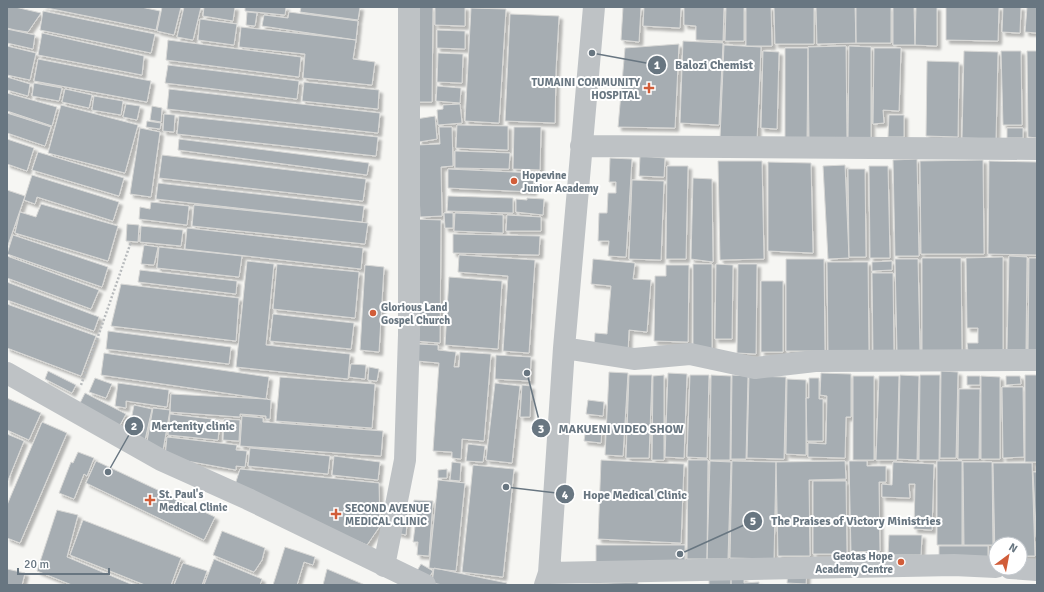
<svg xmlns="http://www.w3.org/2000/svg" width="1044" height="592" font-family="Signika,sans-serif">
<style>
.building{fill:#a6adb2;stroke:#d8d8d6;filter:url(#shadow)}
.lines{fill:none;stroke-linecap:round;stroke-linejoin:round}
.path{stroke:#b8bbbd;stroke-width:2.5;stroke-dasharray:2 2;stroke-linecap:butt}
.street{stroke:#bec2c5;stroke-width:22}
.poi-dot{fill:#d15d39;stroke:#fff;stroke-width:1.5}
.labels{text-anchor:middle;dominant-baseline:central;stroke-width:4;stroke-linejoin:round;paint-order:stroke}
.poi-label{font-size:11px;font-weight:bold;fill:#687681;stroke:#fff;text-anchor:start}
.leader{fill:none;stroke:#687681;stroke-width:1.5}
.callout-dot{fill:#687681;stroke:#fff;stroke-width:1.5}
.mark-label{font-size:12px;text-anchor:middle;font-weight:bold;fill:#fff}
.callout-label{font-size:12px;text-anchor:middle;font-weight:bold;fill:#687681;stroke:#fff;stroke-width:4;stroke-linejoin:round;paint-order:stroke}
</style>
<defs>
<filter id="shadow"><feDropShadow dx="3.5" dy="3.5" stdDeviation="1" flood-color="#0004"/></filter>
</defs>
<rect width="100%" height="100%" fill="#f6f6f3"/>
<!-- building -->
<path class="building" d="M7 7H15L41 13 28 32 15 30 7 28Z
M42 7H141L160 11 156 30Z
M162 7H181L174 35 157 31Z
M184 7H201L193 40 177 37Z
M204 7H235L233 21 203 16Z
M245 7H286L285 15 245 11Z
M301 7H360L358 20 300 12Z
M415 7H433L432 102H414Z
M435 7H465V26L435 25Z
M623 7H641L639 42 621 40Z
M644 7H681L680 28 643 26Z
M684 7H724L723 41 696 40V26L684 25Z
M726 7H744V41H725Z
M746 7H771L772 46H746Z
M774 7H814V44H775Z
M816 7H855L856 43 817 44Z
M856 7H891V43H856Z
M893 7H914L915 45H893Z
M916 7H937V46L915 45Z
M946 7H999L998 41 946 40Z
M1003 7H1021L1020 33 1002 32Z
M1027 7H1037V33L1025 32Z
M471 8 506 9 499 123 465 121Z
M43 11 155 34 151 53 40 30Z
M247 12 257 13 255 26 246 25Z
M289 12 358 21 356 40 262 26 264 15 288 18Z
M510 14 559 16 556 70 555 123 505 121Z
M200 19 237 24 234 45 198 40Z
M241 27 356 40 353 59 375 62 372 85 303 78 305 54 239 47Z
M7 29 35 35 33 49 7 43Z
M437 30 465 31V49L437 48Z
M42 33 144 56 142 75 38 55Z
M168 40 301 57 299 77 166 60Z
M683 41 723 43 719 125 680 123Z
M679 44 675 128 618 127 625 48Z
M724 45 761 47 757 140 720 138Z
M7 46 36 53 30 80 7 75Z
M846 46 847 140H809L808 47Z
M849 46 871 47V138H848Z
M785 48H808L807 140H785Z
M874 48H901L899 111 883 110 884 123 873 124Z
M763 51 779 52 777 129 761 128Z
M964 51 998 52 996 139 962 138Z
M1001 51H1021L1022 125H1003Z
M1027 51H1037V138L1028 137Z
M438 53 463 54 462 83 437 82Z
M38 59 151 81 147 102 34 81Z
M927 61 959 62 958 137 926 136Z
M168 65 299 81 297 99 165 83Z
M7 77 30 84 28 96 7 90Z
M304 82 379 90 378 109 302 101Z
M34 83 62 88 59 101 32 96Z
M437 86 461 88 460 103 436 101Z
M65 89 92 95 89 108 62 102Z
M169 89 380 113 378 133 167 109Z
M7 93 57 107 52 126 7 111Z
M94 96 123 101 121 115 92 110Z
M126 104 140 106 137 120 123 117Z
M460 104 462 123 438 125 437 110 443 109V105Z
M61 105 138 125 125 173 48 153Z
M152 106 162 108 161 122 150 120Z
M7 113 51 127 45 146 7 133Z
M164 114 175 115 174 132 163 131Z
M889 115H904V137H888Z
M179 116 378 137 376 156 177 134Z
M435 116 437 139 419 142 416 119Z
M147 121 161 123 160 129 146 127Z
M457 125 508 126V150L456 148Z
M439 127H452L453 166 441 167 442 216 420 217 417 145 440 144Z
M514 127H541L540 170 513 169Z
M140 128 160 132 151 197 130 194Z
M1007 128H1023V138H1007Z
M7 139 34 148 27 171 7 164Z
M179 139 369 163 367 175 178 150Z
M455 151 510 153 509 169 455 168Z
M38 152 124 178 119 196 32 170Z
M162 155 366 179 363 201 159 178Z
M640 156 665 158 664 177 639 176Z
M610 158 632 159 626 257 608 256 609 241H598L599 213H607L608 193H616V182H609Z
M917 159 919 256H895L893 160Z
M983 160 984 254H921L920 161Z
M718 161H762L764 259 720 260Z
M989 161 1037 162V255L988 254Z
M768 162 811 163 813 253 768 251Z
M845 165 849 258 828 259 823 166Z
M667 166H688L686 259H666Z
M869 166H888L890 258H870Z
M448 169 534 173 533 192 448 188Z
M848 169H865L866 257H849Z
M32 175 119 202 113 221 37 197 35 204 24 200Z
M693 178 712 179 713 262 691 259Z
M632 180 664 181 661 260 629 259Z
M158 183 364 206 362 222 156 199Z
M7 190 25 196 7 248Z
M448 196 513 198V213L447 211Z
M527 198 544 199 543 215 516 212V199L527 200Z
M151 202 189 206 187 225 139 219 140 207 150 209Z
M41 204 118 226 108 261 15 233 20 212 36 217Z
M194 205 368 223 365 244 192 226Z
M444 213H453V228H445Z
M455 213 503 215V233L454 231Z
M507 215 541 217V231H506Z
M412 219 441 220 440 343 415 341Z
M127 224 139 225 138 242 126 241Z
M141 226 183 230 181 246 140 242Z
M187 228 363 248 361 269 185 249Z
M453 234 540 236 539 255 453 253Z
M13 235 108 267 102 287 7 254Z
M144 245 158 247 154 265 141 264Z
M159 247 242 256 239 277 157 268Z
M459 255 535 260 529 353 503 351 508 276 458 272Z
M7 256 99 290 91 309 7 278Z
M1009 256 1027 257 1026 351 1007 350Z
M1003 257V351H968L967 343H978V328H967L966 258Z
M922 258H961L962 352H922Z
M1029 258H1037V351H1028Z
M593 259 635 263 633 279 651 280 647 332 629 330 628 353 594 350 595 333 607 334 611 286 591 284Z
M786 259H824L825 351H786Z
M895 259H918L920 351H897Z
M247 261 274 264 266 345 350 354 348 379 236 367Z
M892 261V270L872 271V262Z
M827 262H868L869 352H828Z
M277 264 359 272 355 318 273 309Z
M693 264H712V350H693Z
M716 264 733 265 732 339H715Z
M738 264H757L756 354 737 353Z
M365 265 384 267 379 352 360 350Z
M666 265H689L688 342 654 341 655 276H666Z
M140 270 237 281 236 294 138 282Z
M872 273H893L894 354 873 355Z
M449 277 502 281 498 349 445 345Z
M761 281H783V352H761Z
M7 282 99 317 94 331 7 300Z
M121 284 239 298 236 341 111 326Z
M7 304 96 336 81 376 7 348Z
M273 314 354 323 351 349 270 341Z
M108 331 231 347 229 364 106 349Z
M418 344 438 345V350L456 352 454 367H459L460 352 491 354 484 441 462 439 461 459 452 458V452L433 451 439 363 417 361Z
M104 353 269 377 266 399 101 375Z
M496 355 531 357 530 381 495 379Z
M351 364 366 365 365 379 349 377Z
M369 367 379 369 377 381 368 380Z
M48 371 76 385 72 393 45 379Z
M941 371 958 372 956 458H940Z
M609 372 628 373 623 456 605 455Z
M668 373 687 374 684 458 665 457Z
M821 373 851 374V417H846L845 458 808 457V443L826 444 827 396 820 395Z
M629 375H652L649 458H626Z
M664 375V460H652L653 376Z
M690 375H709L707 458 687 457Z
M711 375 731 376 730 460H710Z
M732 375 748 376 746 459H731Z
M900 375 919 376 917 460 898 459Z
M920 375H940L939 460H919Z
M1025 375H1037V462H1025Z
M749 376 786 377 784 459 747 458Z
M853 376H874V460H853Z
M879 376H899L897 460H876Z
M967 376H980V385H967Z
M981 376 1000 377V459H981Z
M1006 376H1020L1021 384 1006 385Z
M280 377 375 384 372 428 276 421Z
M95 378 112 384 106 398 89 392Z
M809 378H819V399H823V441H807L806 398H809Z
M787 379 806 380V455L786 454Z
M118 383 169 390 167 407 126 401V408L115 406Z
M495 383 520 386 512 463 486 460Z
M522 385 531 386 530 417H520Z
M1002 387H1023L1024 457 1003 458Z
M959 389H980L979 459H958Z
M85 393 126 414 119 427 78 407Z
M171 394 266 399 271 400 270 419H266V416L240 414V417L170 412Z
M7 398 41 413 29 440 7 430Z
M588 400 604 402 603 416 586 414Z
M134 405 152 409 145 440 128 436Z
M153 408 170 410 163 450 146 447Z
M170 414 220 420 218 440 168 435Z
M242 416 263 418V422L383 431 381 456 240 446Z
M224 419 240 420 239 441 223 440Z
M42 422 67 433 20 543 7 538V505Z
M586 427 602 429 601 443 584 441Z
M7 434 24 441 7 483Z
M167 437 237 445 236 450 247 451 245 467 236 466V470L165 457Z
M468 444 485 446 483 462 466 461Z
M250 448 330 456 328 474 248 466Z
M78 452 94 458 87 476 84 474 74 499 59 493 71 462 73 463Z
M334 456 380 462 378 480 332 475Z
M601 460 684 464 681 543 598 539Z
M688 460H708L707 559H687Z
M96 461 215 517 204 540 86 483Z
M710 461 731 462 728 559H707Z
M732 461 776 462 774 559 730 558Z
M845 461 846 479 809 480 810 556H778L776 462Z
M849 461H867V466H886V482H879L880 551 851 552Z
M937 461H962V545H937Z
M452 462 461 463 460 481 450 480Z
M893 462 934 464 932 530 914 529 915 484H909L910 498 882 497V484L892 485Z
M963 462H992L993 545H964Z
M993 463H1032L1035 556H1020V544H996L995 557Z
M473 465 514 469 503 577 462 572Z
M240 469 379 483 380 526 367 545 234 488Z
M447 469V478H438V470Z
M1033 472H1037V547Z
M438 480 465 483 456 571 429 568Z
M813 481H846L847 554H813Z
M414 500 433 501 429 556 417 555 418 542H413L417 511 413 510Z
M399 509 408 511 406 535 397 533Z
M57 510 78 515 67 557 133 585H72L37 571Z
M83 520 181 558 171 585H145L70 555Z
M222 531 265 548 262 560 254 572 213 555Z
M889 535H922L921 555H888Z
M596 545H685V564H596Z
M939 546H988V558H939Z
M285 547 315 557 313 565 304 562 297 585H273Z
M214 559 262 579 260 585H204Z
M183 563 207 571 202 585H174Z
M421 564 433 571 427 581 415 574Z
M434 568 507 583 506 585H443L432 583Z
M7 569 25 573 22 585H7Z
M327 569 365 585H323Z
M788 571 807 572 806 584 787 583Z
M709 578H731V585H709Z
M731 578H744V583L759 582V585H731Z
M638 582V585H564Z"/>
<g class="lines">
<!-- path -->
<path class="path" d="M81 385 131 242"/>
<!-- street -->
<path class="street" d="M581 146 1037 149
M564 348 634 359 690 354 755 368 815 361 1037 360
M7 373 161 460 248 499 425 585
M384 566 405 460 409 335V7
M1010 568 1037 570
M549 573 954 565 996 567
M545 585 549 573 564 348 594 7"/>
</g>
<!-- markers -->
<g class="poi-dot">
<path d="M647 82h4v4h4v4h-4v4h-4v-4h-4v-4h4z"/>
<circle cx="514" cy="181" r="4"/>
<circle cx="373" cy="313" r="4"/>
<path d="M148 494h4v4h4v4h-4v4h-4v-4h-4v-4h4z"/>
<path d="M334 508h4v4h4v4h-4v4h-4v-4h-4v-4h4z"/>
<circle cx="901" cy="562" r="4"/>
</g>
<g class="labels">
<!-- poi labels -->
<g class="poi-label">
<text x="640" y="82" text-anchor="end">TUMAINI COMMUNITY<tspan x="640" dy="13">HOSPITAL</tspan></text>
<text x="522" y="175">Hopevine<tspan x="522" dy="13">Junior Academy</tspan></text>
<text x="381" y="307">Glorious Land<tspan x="381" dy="13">Gospel Church</tspan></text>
<text x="159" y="494">St. Paul's<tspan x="159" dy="13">Medical Clinic</tspan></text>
<text x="345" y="508">SECOND AVENUE<tspan x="345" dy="13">MEDICAL CLINIC</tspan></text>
<text x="893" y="556" text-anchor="end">Geotas Hope<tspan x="893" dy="13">Academy Centre</tspan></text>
</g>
</g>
<!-- callouts -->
<path class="leader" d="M592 53L657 65M108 472L134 426M527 373L541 428M506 487L565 494M680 554L753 521"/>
<g class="callout-dot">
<circle cx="592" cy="53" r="4"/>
<circle cx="108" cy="472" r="4"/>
<circle cx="527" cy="373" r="4"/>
<circle cx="506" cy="487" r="4"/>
<circle cx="680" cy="554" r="4"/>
<circle cx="657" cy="65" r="10"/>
<circle cx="134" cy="426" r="10"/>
<circle cx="541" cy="428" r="10"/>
<circle cx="565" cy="494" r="10"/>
<circle cx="753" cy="521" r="10"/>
</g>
<g class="mark-label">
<text x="657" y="69">1</text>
<text x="134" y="430">2</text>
<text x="541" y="433">3</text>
<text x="565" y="499">4</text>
<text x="753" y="525">5</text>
</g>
<g class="callout-label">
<text x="714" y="69">Balozi Chemist</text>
<text x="193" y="430">Mertenity clinic</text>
<text x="621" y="433">MAKUENI VIDEO SHOW</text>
<text x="635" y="499">Hope Medical Clinic</text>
<text x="856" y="525">The Praises of Victory Ministries</text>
</g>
<!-- border -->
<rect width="1044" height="592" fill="none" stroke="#687681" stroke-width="16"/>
<!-- north arrow -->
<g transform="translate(1008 556) rotate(32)"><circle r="19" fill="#ffffff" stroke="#c3c8cd"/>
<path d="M0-3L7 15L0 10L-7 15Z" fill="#d15d39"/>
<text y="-6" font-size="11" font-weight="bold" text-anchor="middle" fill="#687681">N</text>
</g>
<!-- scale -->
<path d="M18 568v6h91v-6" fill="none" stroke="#687681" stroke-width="2"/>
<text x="24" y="568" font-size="12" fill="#687681" stroke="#ffffff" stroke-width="3" paint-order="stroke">20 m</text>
</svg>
